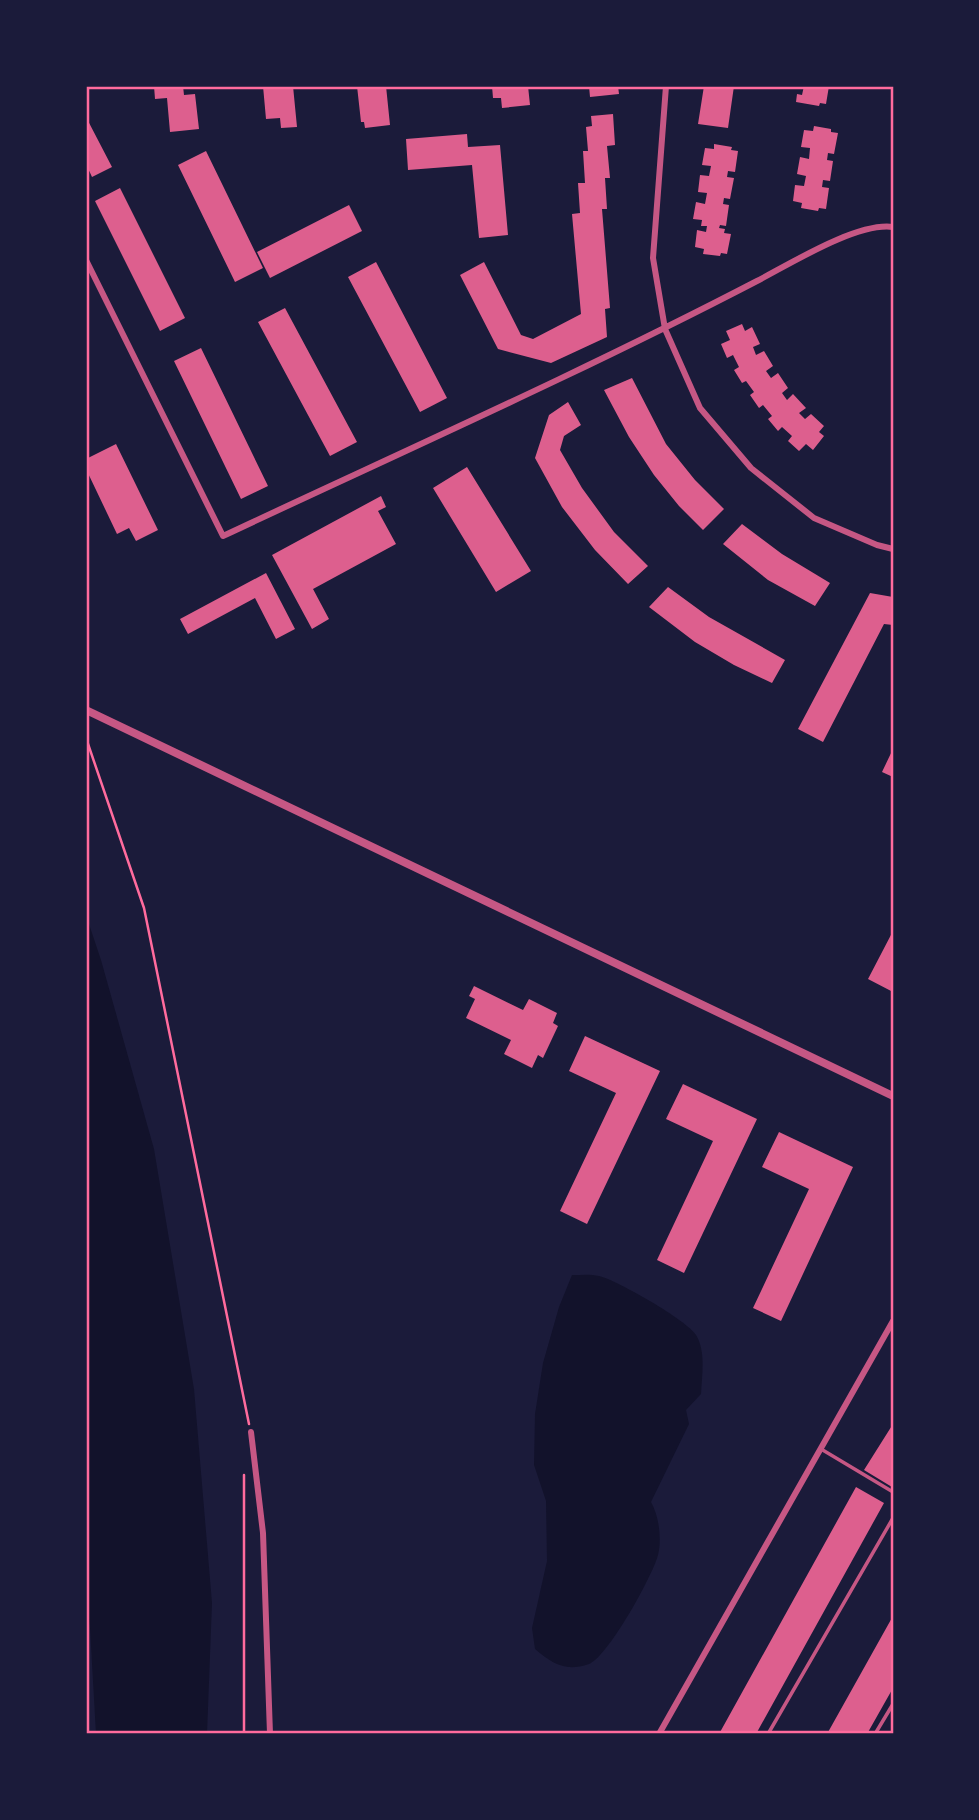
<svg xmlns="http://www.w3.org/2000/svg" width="979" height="1820" font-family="'Noto Serif',serif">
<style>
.water{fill:#12122b}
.building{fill:#dd5f8e}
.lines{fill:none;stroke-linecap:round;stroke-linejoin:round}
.path{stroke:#ff6b9d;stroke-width:2.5}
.service{stroke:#c65784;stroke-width:3.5}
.minor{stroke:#c65784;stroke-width:6}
.tertiary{stroke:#c65784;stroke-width:8}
.neatline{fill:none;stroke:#ff6b9d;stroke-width:2.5}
</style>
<rect width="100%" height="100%" fill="#1b1b3a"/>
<!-- water -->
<path class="water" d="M86 915 101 960 154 1149 194 1389 212 1603 207 1734H96L90 1628 86 1594Z
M572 1275C581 1275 591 1274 599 1276 617 1280 688 1321 696 1335 706 1351 702 1375 701 1394L686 1410 689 1424 651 1502C659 1516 662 1539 658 1555 653 1575 608 1657 589 1664 565 1672 553 1664 535 1649L532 1628 547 1561 546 1501 534 1465 535 1414 543 1363 559 1307Z"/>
<!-- building -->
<path class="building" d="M154 86H183L184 95 195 94 199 129 170 132 167 98 155 99Z
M263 86H293L297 127 281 128 280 118 266 119Z
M357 86H386L390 125 365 128 364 122H361Z
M492 86H528L530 105 502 108 501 98H493Z
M589 86H618L619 94 590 97Z
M704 86H734L728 128 698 124Z
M804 86H829L826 104 820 103 819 106 796 102 797 94 802 95Z
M613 114 615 145 607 146 610 178H605L607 209H602L610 308 605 309 607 337 551 363 498 349 460 275 484 262 521 335 533 339 581 314 572 214 580 213 578 183H585L583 151H588L586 127 592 126 591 116Z
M86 117 112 167 92 177 86 164Z
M814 126 831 129V132L838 133 834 154 828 153 827 160 833 161 830 181 823 180 822 187 829 188 826 209 819 208 818 211 801 208 802 203 793 201 795 185 804 186 806 176 797 174 800 157 809 159 810 148 801 147 804 130 813 131Z
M467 134 468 147 500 145 508 235 479 238 472 165 408 170 406 139Z
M714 144 732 147 731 150 738 151 735 172 728 171 727 177 734 178 730 199 724 198 723 204 729 205 726 226 720 225 719 228 725 229 724 233 731 234 727 254 721 253 720 256 703 254 704 249 695 247 697 230 706 232 707 226H701L702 220 693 219 696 202 705 204 707 193 698 192 700 175 709 176 711 166 702 165 705 148 714 149Z
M206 151 263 268 235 282 178 165Z
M120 188 185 318 160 331 95 201Z
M349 205 362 231 270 278 257 252Z
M376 262 447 398 420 412 348 277Z
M285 308 357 442 330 456 258 322Z
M742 324 745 331 752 327 760 344 753 347 756 355 764 351 773 366 766 371 771 378 778 373 788 388 782 393 787 400 793 394 806 408 799 413 805 419 811 414 824 426 819 432 824 436 813 450 806 444 799 451 788 441 792 436 782 427 778 431 768 419 772 416 763 405 759 408 750 395 754 392 746 381 742 383 734 370 739 367 733 355 727 358 721 344 730 340 726 331Z
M201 348 268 486 241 499 174 361Z
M632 378 666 444 695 480 724 509 703 530 679 506 654 475 629 437 604 390Z
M568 402 581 425 564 436 560 450 582 488 614 532 648 566 628 584 595 550 562 507 535 458 549 415Z
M116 444 158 530 136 541 129 528 117 534 86 469V459Z
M467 467 531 571 496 592 433 488Z
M381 496 386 507 378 511 396 544 313 589 329 619 312 629 272 555Z
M742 524 782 554 830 583 815 606 768 580 723 544Z
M266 573 295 629 276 639 255 598 188 634 180 619Z
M668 587 709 617 785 660 772 683 734 665 695 642 649 607Z
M870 593 893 597V625L884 624 823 742 798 729Z
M893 749V777L882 772Z
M893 931V992L868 979Z
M474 986 523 1010 529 999 557 1013 553 1023 558 1026 543 1058 538 1055 532 1068 504 1054 511 1040 466 1018 475 999 469 996Z
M585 1036 660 1071 587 1224 560 1211 616 1093 569 1071Z
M683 1084 757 1119 684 1273 657 1260 713 1141 666 1119Z
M779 1132 853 1167 781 1321 753 1308 809 1189 762 1167Z
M893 1424V1485L892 1487 864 1470Z
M856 1487 884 1503 756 1734H719Z
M893 1616V1688L867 1734H827Z"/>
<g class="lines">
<!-- path -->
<path class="path" d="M86 738 144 908 249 1424
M244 1734V1475"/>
<!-- service -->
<path class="service" d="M821 1449 893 1492
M768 1734 893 1518
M875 1734 893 1704"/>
<!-- minor -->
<path class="minor" d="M666 86 653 258 665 329 700 408 751 468 814 518 877 545 893 549
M86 260 223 536C402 452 582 372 757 281 790 264 857 222 893 227
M251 1432 263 1533 270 1734
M659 1734 893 1321"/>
<!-- tertiary -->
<path class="tertiary" d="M86 710 893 1096"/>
</g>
<!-- border -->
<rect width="979" height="1820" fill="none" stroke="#1b1b3a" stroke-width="175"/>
<rect x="88" y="88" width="804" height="1644" class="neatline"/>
</svg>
